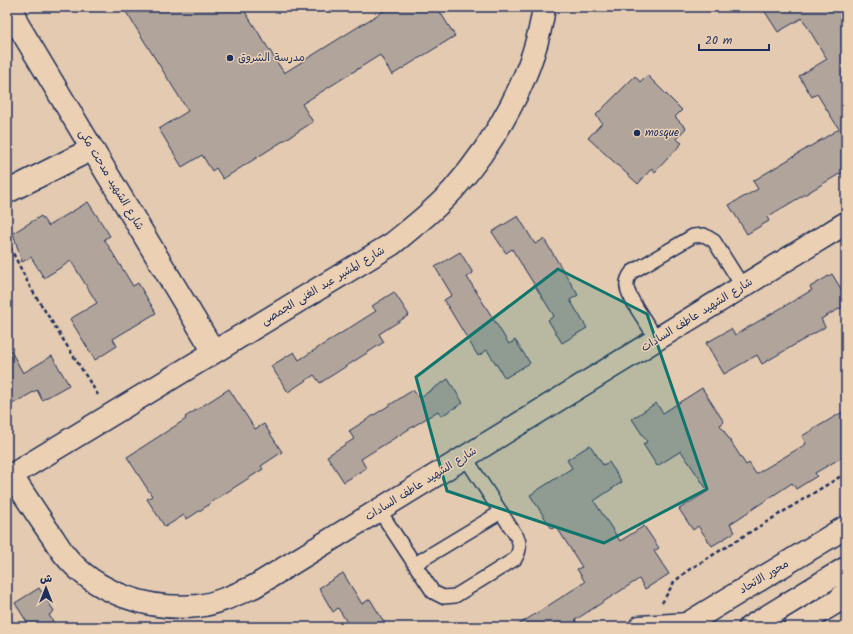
<svg xmlns="http://www.w3.org/2000/svg" width="853" height="634" font-family="Kalam,'Playpen Sans Arabic',sans-serif">
<style>
.building{fill:#b1a49b;stroke:#1b2f5e}
.lines{fill:none;stroke-linecap:round;stroke-linejoin:round}
.lane-casing{stroke:#1b2f5e;stroke-width:16}
.street-casing{stroke:#1b2f5e;stroke-width:25}
.secondary-casing{stroke:#1b2f5e;stroke-width:25}
.path{stroke:#1b2f5e;stroke-width:2.5;stroke-dasharray:4 3;stroke-linecap:butt}
.lane{stroke:#ecd0b3;stroke-width:13}
.street{stroke:#ecd0b3;stroke-width:22}
.secondary{stroke:#ecd0b3;stroke-width:22}
.marked{fill:#0f766e;fill-opacity:0.2;stroke:#0f766e;stroke-width:3;stroke-linejoin:round}
.poi-dot{fill:#1b2f5e;stroke:#ecd0b3;stroke-width:1.5}
.labels{text-anchor:middle;dominant-baseline:central;stroke-width:3;stroke-linejoin:round;paint-order:stroke}
.poi-label{font-size:11px;fill:#1b2f5e;stroke:#ecd0b3;text-anchor:start}
.street-label{font-size:11px;fill:#1b2f5e;stroke:#ecd0b3}
</style>
<rect width="100%" height="100%" fill="#e4cab0"/>
<filter id="ink" filterUnits="userSpaceOnUse"><feTurbulence type="fractalNoise" baseFrequency=".025" numOctaves="2"/><feDisplacementMap in="SourceGraphic" scale="8" xChannelSelector="R" yChannelSelector="G"/><feConvolveMatrix kernelMatrix="1 2 1 2 8 2 1 2 1" color-interpolation-filters="sRGB"/></filter>
<g filter="url(#ink)">
<!-- building -->
<path class="building" d="M123 7H242L284 73 390 7H437L455 36 392 75 380 55 302 104 313 122 223 179 216 168 212 171 202 155 182 167 159 129 188 111Z
M762 7H846V170L767 217 769 221 747 234 729 205 758 189 753 181 839 129 817 94 812 97 799 76 827 59 802 18 778 32Z
M647 75 682 110 675 117 686 128 676 139 682 143 655 172 652 168 638 184 588 138 602 123 596 115 635 76 640 82Z
M88 202 110 236 104 239 133 286 138 283 156 313 113 339 117 346 95 360 70 319 97 303 71 261 44 278 31 257 22 262 13 233 41 216 48 226Z
M518 216 535 244 544 239 578 295 570 300 587 328 562 343 548 320 554 316 512 249 506 253 492 232Z
M460 252 473 273 467 277 509 344 515 340 530 363 505 378 487 350 478 356 444 300 452 295 435 267Z
M832 274 846 297V305L821 319 825 327 762 364 757 355 724 374 706 343 731 329 735 335 812 290 810 287Z
M394 292 409 315 379 334 384 342 320 383 314 375 288 392 271 366 294 352 299 360 376 311 372 306Z
M7 344 23 373 52 356 69 385 42 400 37 390 7 407Z
M448 379 463 403 441 416 438 411 361 459 366 468 344 482 327 456 354 439 349 431 413 390 419 398Z
M702 388 724 422 720 425 746 465 749 463 756 474 806 444 802 436 846 410V455L815 473 817 476 796 489 792 483 730 524 735 532 712 546 698 526 693 530 679 509 708 491 681 451 657 466 643 444 647 442 632 419 656 403 663 413Z
M229 389 255 429 264 424 282 452 261 466 263 469 210 503V504L187 519 184 515 165 527 147 499 152 496 127 457 186 419 185 417Z
M590 445 603 465 609 462 622 482 594 501 620 541 644 526 659 548 654 551 669 574 645 589 639 579 575 620 579 627H515L585 582 577 569 582 567 556 526 552 529 530 495 572 468 567 460Z
M343 573 362 604 370 599 387 627H350L338 608 333 612 319 588Z
M39 588 54 611 49 615 56 627H30L15 603Z"/>
<g class="lines">
<defs>
<path id="lane" d="M657 339C650 328 628 298 627 287 626 281 628 277 632 272L693 236 704 235 714 241 743 287
M379 510 433 592 443 597 455 596 515 559C520 551 521 545 517 537L465 457
M415 564 501 512"/>
<path id="street" d="M11 7 18 25 214 352
M7 192 92 149
M11 475C23 493 35 511 47 529 53 537 58 546 64 554 95 593 149 611 198 606 219 603 237 594 255 586L846 223
M7 478 392 244C413 227 435 210 453 190 497 140 535 73 544 7
M640 627 688 624
M795 627 838 601 846 592"/>
<path id="secondary" d="M682 627 846 527
M750 627 846 568"/>
</defs>
<!-- lane casing -->
<use href="#lane" class="lane-casing"/>
<!-- street casing -->
<use href="#street" class="street-casing"/>
<!-- secondary casing -->
<use href="#secondary" class="secondary-casing"/>
<!-- path -->
<path class="path" d="M7 241 30 287 98 395
M662 603 674 582 687 571 846 473"/>
<!-- lane -->
<use href="#lane" class="lane"/>
<!-- street -->
<use href="#street" class="street"/>
<!-- secondary -->
<use href="#secondary" class="secondary"/>
</g>
</g>
<!-- marked area -->
<path class="marked" d="M558 269 647 314 707 489 604 543 447 491 416 377Z"/>
<!-- markers -->
<g class="poi-dot">
<circle cx="230" cy="58" r="4"/>
<circle cx="637" cy="133" r="4"/>
</g>
<g class="labels">
<!-- poi labels -->
<g class="poi-label">
<text x="238" y="58">مدرسة الشروق</text>
<text x="645" y="133">mosque</text>
</g>
<!-- street labels -->
<g class="street-label">
<text transform="translate(111 180) rotate(59)">شارع الشهيد مدحت مكى</text>
<text transform="translate(323 286) rotate(-31)">شارع المشير عبد الغنى الجمصى</text>
<text transform="translate(697 315) rotate(-32)">شارع الشهيد عاطف السادات</text>
<text transform="translate(421 484) rotate(-32)">شارع الشهيد عاطف السادات</text>
<text transform="translate(764 577) rotate(-31)">محور الاتحاد</text>
</g>
</g>
<!-- margin -->
<rect width="853" height="634" fill="none" stroke="#ecd0b3" stroke-width="24"/>
<rect x="12" y="12" width="829" height="610" fill="none" stroke="#1b2f5e" stroke-width="1.5" filter="url(#ink)"/>
<!-- north arrow -->
<g transform="translate(46 588)" stroke="#ecd0b3" stroke-width="3" paint-order="stroke">
<path d="M0-3L7 15L0 10L-7 15Z" fill="#1b2f5e"/>
<text y="-6" font-size="11" font-weight="bold" text-anchor="middle" fill="#1b2f5e">ش</text>
</g>
<!-- scale -->
<path d="M699 44v6h70v-6" fill="none" stroke="#1b2f5e" stroke-width="2"/>
<text x="705" y="44" font-size="12" fill="#1b2f5e" stroke="#ecd0b3" stroke-width="3" paint-order="stroke">20 m</text>
</svg>
